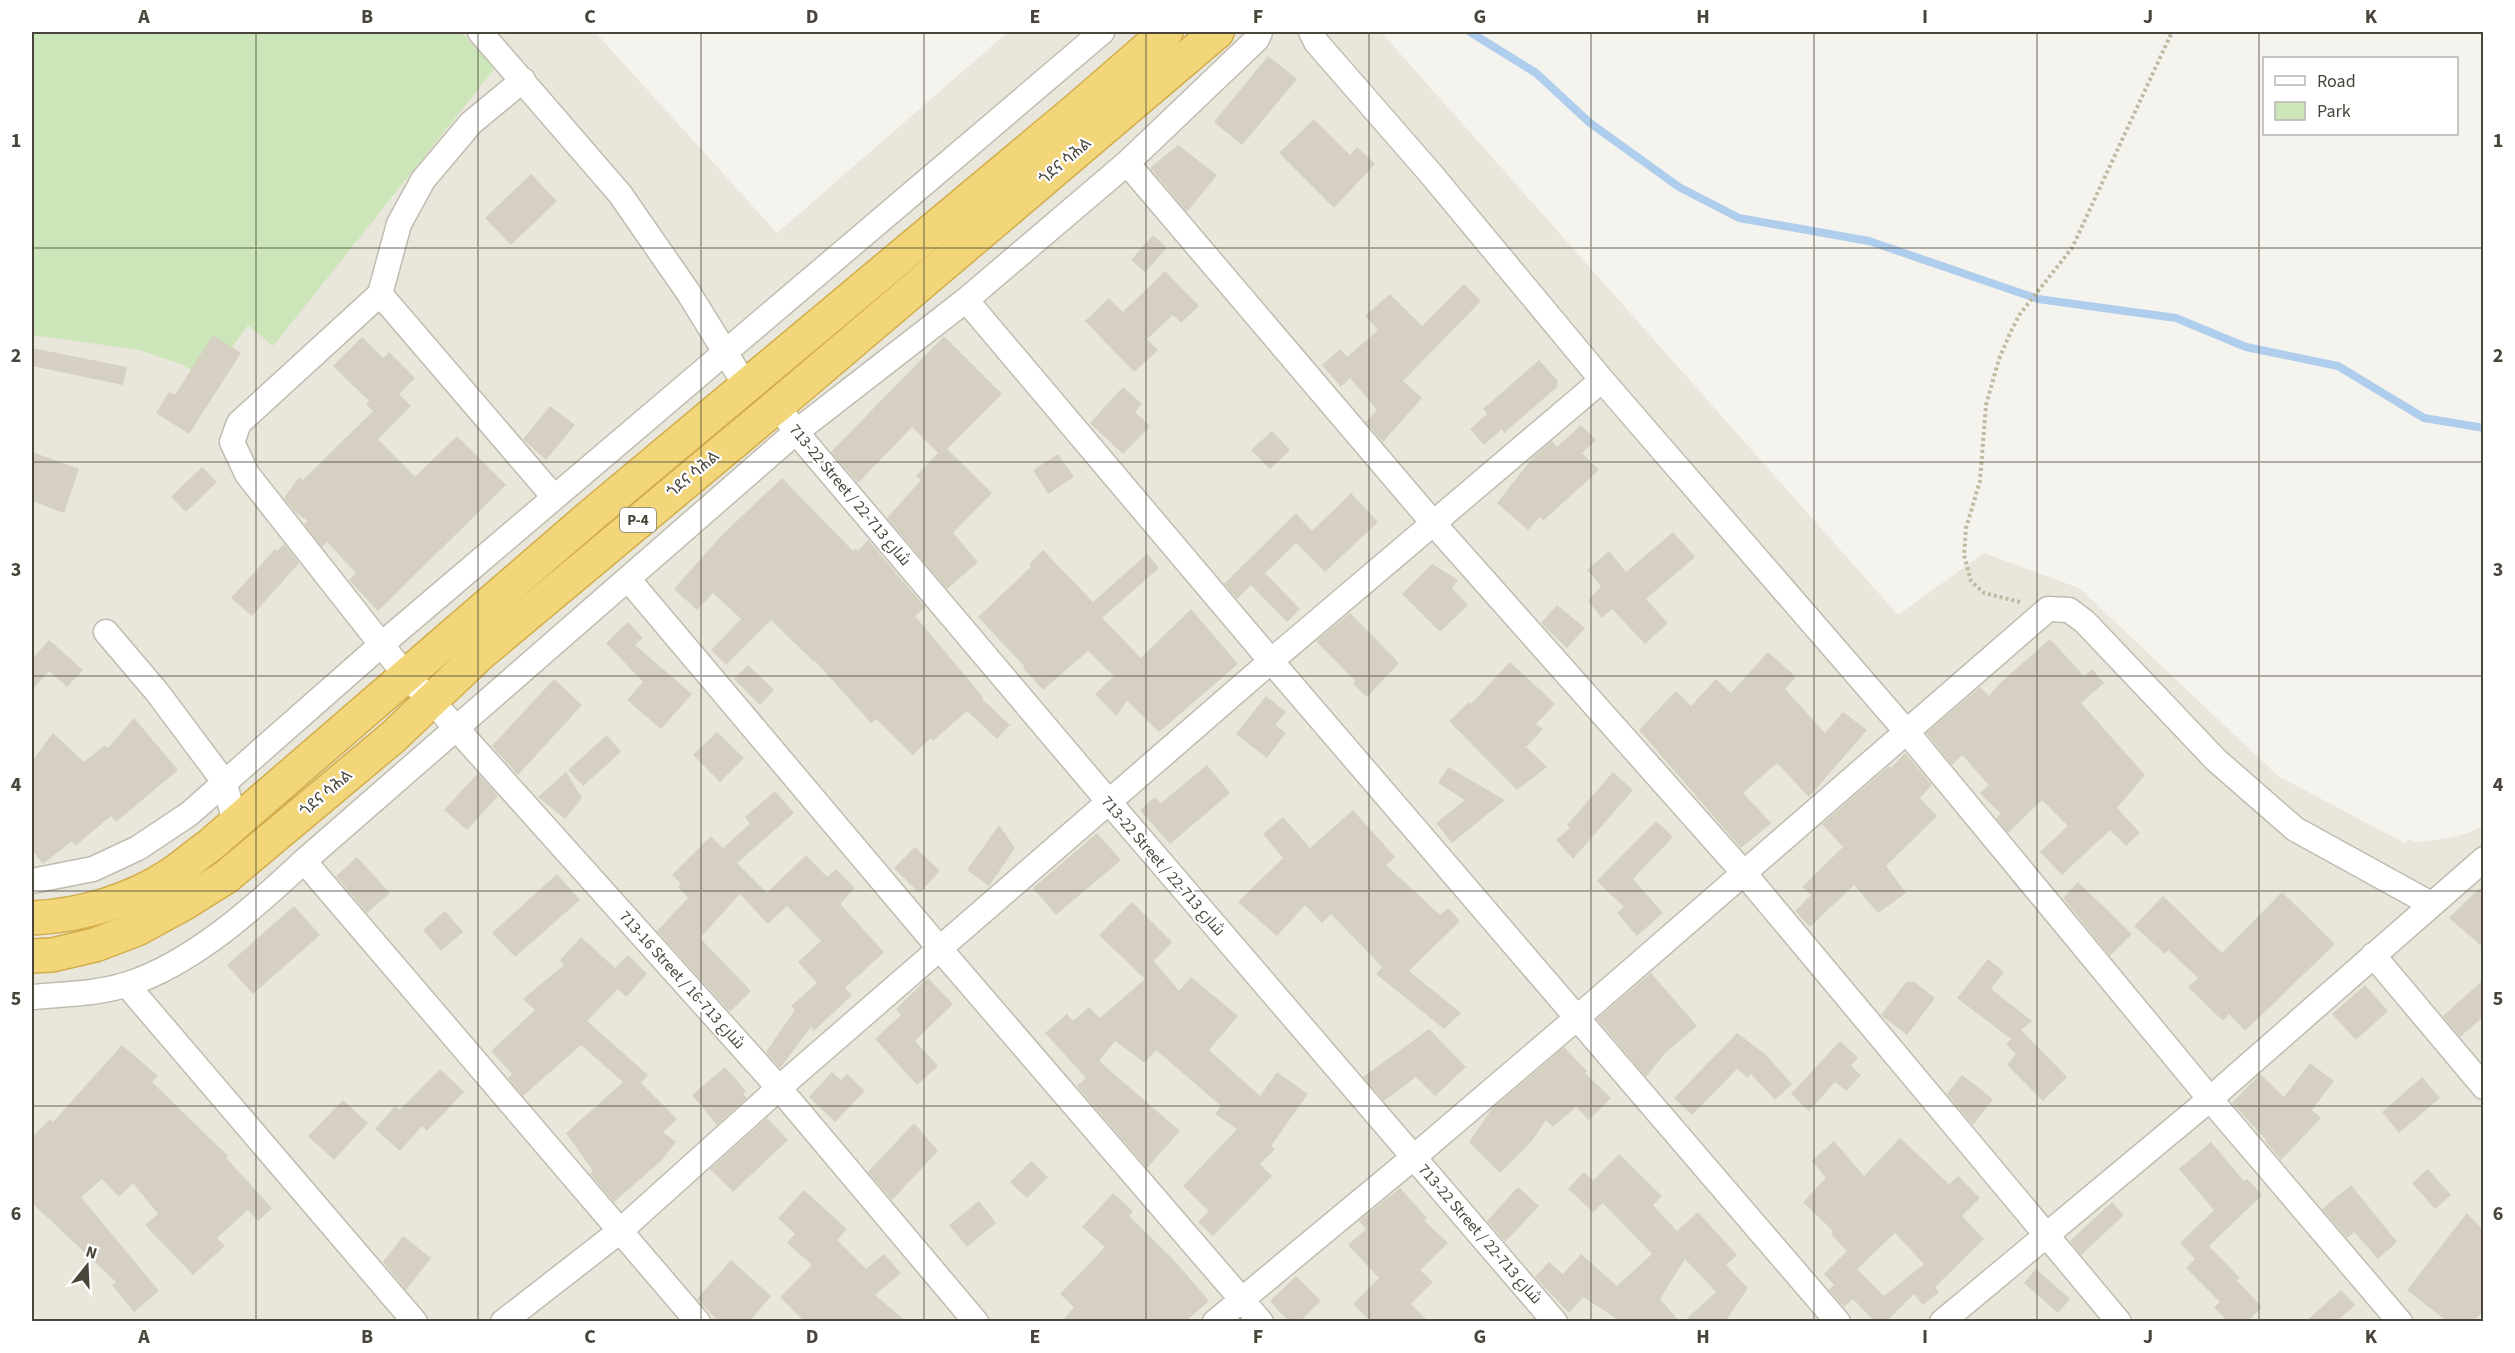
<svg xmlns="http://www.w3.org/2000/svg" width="2515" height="1353" font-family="'Source Sans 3',Cairo,'Noto Sans Ethiopic',sans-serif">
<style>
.residential{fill:#e9e6db}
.green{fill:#cde6b9}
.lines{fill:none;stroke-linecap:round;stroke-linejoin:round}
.stream{stroke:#afcdec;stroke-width:8}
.building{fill:#d6d0c3;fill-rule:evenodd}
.street-casing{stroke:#c0bcb0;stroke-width:27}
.highway-casing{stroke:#d2ad4a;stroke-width:36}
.path{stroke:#c1b9a2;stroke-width:4;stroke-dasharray:3 3;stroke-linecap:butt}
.street{stroke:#fff;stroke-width:24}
.highway{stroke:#f3d67a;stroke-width:33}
.grid{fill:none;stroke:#49453a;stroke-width:1.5;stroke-opacity:0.55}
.labels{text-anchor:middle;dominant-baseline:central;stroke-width:4.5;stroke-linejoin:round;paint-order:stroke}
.shield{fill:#fff;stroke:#807d75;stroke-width:1.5}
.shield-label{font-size:15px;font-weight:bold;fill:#49453a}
.street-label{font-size:16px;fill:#49453a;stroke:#fff}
.neatline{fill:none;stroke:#49453a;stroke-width:2}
.grid-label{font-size:20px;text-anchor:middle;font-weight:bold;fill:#49453a}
</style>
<rect width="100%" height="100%" fill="#f5f3ed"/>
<!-- residential -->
<path class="residential" d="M32 32H595L777 233 1008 32H1381L1898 615 1984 553 2079 588 2278 776 2406 844 2408 839 2416 842 2451 838 2468 833 2483 826V1321H32Z"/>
<!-- green -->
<path class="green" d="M32 32H461L495 68 273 346 248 325 208 381 183 365 140 350 32 335Z"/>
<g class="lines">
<!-- stream -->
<path class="stream" d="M1470 32 1536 73 1590 123 1679 187 1739 218 1869 241 2038 299 2176 318 2246 347 2338 366 2424 418 2484 428"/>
</g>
<!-- building -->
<path class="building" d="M1268 56 1297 79 1242 145 1214 122Z
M1314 119 1350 155 1357 147 1375 164 1334 208 1279 153Z
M1178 145 1217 175 1187 212 1150 168Z
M531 174 557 201 511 245 485 218Z
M1153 235 1167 248 1145 272 1131 260Z
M1165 271 1199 306 1181 323 1173 315 1147 339 1158 350 1134 372 1085 321 1109 298 1123 312Z
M1464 284 1481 301 1403 381 1422 398 1383 442 1366 422 1377 410 1350 378 1341 387 1322 365 1340 349 1347 357 1378 330 1365 316 1390 294 1422 326Z
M213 335 241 353 189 434 156 413 169 392 175 395Z
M944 336 1002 394 947 449 992 493 953 533 978 562 947 589 887 518 921 480 916 476 938 453 912 427 858 483 831 452Z
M362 337 383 358 389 352 415 378 399 394 411 406 378 439 415 477 457 436 506 485 378 611 349 580 356 573 327 542 322 547 304 524 308 521 295 512 284 498 299 477 303 480 373 411 366 405 369 401 333 366Z
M32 348 127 367 123 385 32 366Z
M1539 360 1557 380V387L1504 433 1502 429 1484 445 1470 429 1487 414 1483 409Z
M1123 387 1142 404 1135 412 1150 426 1123 454 1090 423Z
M550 406 575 425 546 460 523 439Z
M1581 425 1596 440 1582 453 1599 470 1543 521 1540 517 1528 530 1497 503 1534 456 1552 441 1557 447Z
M1272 431 1290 450 1270 469 1251 450Z
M32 452 79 469 64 513 32 501Z
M1058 454 1074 477 1048 494 1033 470Z
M202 467 217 482 186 512 171 497Z
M782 478 853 551 856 548 858 551 868 540 925 607 915 616 983 697 982 699 1010 725 997 739 967 711 933 741 931 738 913 755 876 719 871 723 814 660 813 661 771 620 726 665 711 650 741 619 713 593 697 610 674 589 721 536Z
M1351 493 1378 522 1325 572 1296 543 1265 573 1300 609 1287 622 1251 585 1237 599 1224 584 1296 513 1312 531Z
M1673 532 1695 557 1646 599 1668 623 1645 644 1612 609 1602 618 1588 601 1601 586 1587 570 1609 551 1626 572Z
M284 544 299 563 252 616 231 598 275 549 277 551Z
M1043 550 1093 602 1147 554 1159 568 1102 618 1141 658 1191 609 1238 664 1159 732 1127 701 1116 716 1095 694 1114 676 1088 651 1043 690 1023 668 1025 667 978 617 1031 567 1029 564Z
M1432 564 1458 580 1452 588 1468 605 1440 632 1402 594Z
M1557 605 1585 628 1567 648 1541 623Z
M1350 613 1399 663 1367 697 1353 684 1355 681 1316 641Z
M628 622 643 638 635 645 692 694 661 729 627 700 643 682 606 643Z
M2050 639 2084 676 2092 669 2104 683 2081 703 2145 775 2117 808 2140 833 2126 846 2110 830 2062 875 2040 852 2068 826 2042 800 2008 833 1996 818 2001 814 1980 793 1989 785 1962 755 1952 765 1926 733 1980 687 1989 696 1999 684Z
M49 640 83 670 67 687 49 671 32 690V659Z
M1768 652 1796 677 1785 689 1825 733 1843 712 1867 730 1809 797 1777 763 1743 793 1771 823 1741 848 1639 730 1676 691 1691 706 1716 679 1731 693Z
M1510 662 1555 704 1536 724 1543 729 1526 747 1547 767 1517 790 1449 721 1469 702 1471 704Z
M748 665 774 690 760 705 734 679Z
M554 679 582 705 518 775 492 746Z
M1266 696 1286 712 1275 725 1286 733 1267 758 1236 734Z
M134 718 178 770 116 822 111 816 75 846 72 841 43 864 32 850V761L53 733 84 762 105 745 108 748Z
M717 732 744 758 720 782 693 755Z
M607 735 621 752 583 786 568 770Z
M1905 753 1932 785 1920 798 1937 816 1886 866 1906 893 1878 913 1854 885 1810 927 1795 911 1811 895 1802 887 1843 847 1822 824 1889 766 1891 768Z
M1207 765 1230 793 1170 844 1140 810 1155 797 1161 803Z
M1448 767 1505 800 1452 843 1436 823 1465 800 1438 783Z
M566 772 582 798 565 819 538 797Z
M1613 772 1633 790 1573 859 1556 840 1570 828 1567 825Z
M478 773 498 796 467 830 444 810Z
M775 791 794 813 737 863 767 893 806 855 827 877 836 869 855 888 840 904 884 952 845 988 852 995 814 1031 811 1027 780 1068 766 1052 795 1010 791 1006 817 983 798 962 821 941 787 906 768 924 740 894 700 938 751 991 730 1012 657 931 688 898 678 887 681 884 672 875 711 836 723 848 750 824 745 817Z
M1353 810 1395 857 1386 865 1440 915 1448 908 1460 921 1409 971 1461 1013 1444 1029 1376 974 1382 967 1331 914 1322 923 1305 905 1277 936 1238 902 1283 858 1263 834 1283 817 1310 848Z
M1656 821 1673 837 1633 879 1663 913 1637 936 1617 913 1624 907 1597 881Z
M999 825 1015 848 989 886 967 870Z
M1097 833 1121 860 1056 915 1033 888Z
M915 847 940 871 919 893 894 868Z
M357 857 390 893 367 913 336 876Z
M557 874 580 900 515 957 492 933Z
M2078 882 2132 934 2110 956 2063 898Z
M2484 884V948L2449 918Z
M2282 892 2335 944 2245 1031 2229 1014 2223 1021 2188 987 2198 978 2168 950 2165 954 2134 926 2163 896 2222 953Z
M1132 902 1172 942 1154 961 1179 991 1191 977 1238 1016 1209 1050 1260 1096 1277 1072 1308 1094 1271 1146 1275 1149 1260 1164 1272 1176 1213 1236 1198 1222 1209 1211 1183 1186 1237 1129 1215 1114 1221 1106 1156 1050 1145 1063 1115 1041 1099 1061 1180 1131 1147 1168 1077 1086 1086 1078 1045 1033 1067 1014 1073 1021 1089 1007 1100 1018 1145 979 1099 935Z
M294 906 320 935 253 994 227 965Z
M445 911 463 932 441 951 423 930Z
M581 937 615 968 628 955 647 974 626 997 618 989 587 1021 648 1075 641 1083 677 1119 663 1132 676 1142 661 1161 614 1202 590 1174 593 1171 566 1133 623 1082 581 1045 523 1096 508 1078 512 1074 491 1051 535 1010 523 999 564 965 560 960Z
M1988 959 2004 972 1991 989 2032 1021 2021 1030 2067 1077 2043 1101 2007 1065 2016 1054 2006 1044 2020 1031 2011 1039 1957 998Z
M1651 973 1697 1026 1665 1053 1646 1077 1597 1019Z
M928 978 953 1004 915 1041 938 1066 917 1085 875 1039 901 1015 896 1009Z
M2484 979V1016L2460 1037 2443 1016Z
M1906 982H1914L1935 998 1907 1035 1881 1015Z
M2365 985 2388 1011 2356 1040 2332 1014Z
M1429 1029 1466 1067 1435 1096 1416 1077 1384 1101 1363 1077Z
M1737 1033 1765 1054 1792 1084 1775 1100 1751 1074 1748 1078 1737 1069 1692 1115 1674 1098Z
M1840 1041 1858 1058 1851 1066 1861 1075 1846 1091 1835 1082 1809 1111 1791 1094Z
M122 1045 158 1076 152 1082 228 1156 226 1158 272 1208 258 1221 248 1210 217 1238 225 1246 193 1275 145 1225 158 1214 133 1183 119 1197 102 1179 81 1197 159 1291 134 1312 112 1285 116 1282 32 1203V1137L50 1119 53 1122Z
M1564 1047 1587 1071 1585 1073 1611 1098 1589 1120 1576 1107 1553 1127 1546 1120 1532 1141 1500 1173 1469 1142 1491 1110Z
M2310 1063 2334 1081 2312 1110 2321 1118 2281 1160 2265 1141 2266 1140 2232 1103 2260 1074 2284 1097Z
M725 1067 746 1091 743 1094 747 1098 717 1125 692 1095Z
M440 1069 464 1092 427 1131 422 1126 400 1151 375 1129 395 1106 400 1110Z
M832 1072 841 1080 847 1074 865 1091 835 1122 809 1097Z
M1962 1075 1993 1099 1973 1125 1947 1094Z
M2422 1077 2440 1098 2399 1133 2382 1112Z
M343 1100 368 1123 334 1160 308 1136Z
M767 1118 788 1140 733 1192 710 1169Z
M914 1123 938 1151 892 1200 868 1172Z
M1900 1138 1949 1184 1958 1176 1980 1198 1962 1216 1984 1239 1935 1287 1939 1292 1923 1305 1914 1294 1886 1322H1875L1853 1299 1844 1307 1829 1290 1834 1285 1824 1274 1847 1251 1831 1234 1833 1231 1803 1202 1826 1178 1812 1161 1834 1141 1864 1176ZM1895 1233 1924 1264 1884 1296 1857 1269Z
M2211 1142 2244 1181 2247 1179 2262 1195 2209 1246 2240 1278 2237 1281 2262 1307 2247 1322H2228L2214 1307 2220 1302 2186 1268 2195 1259 2180 1243 2214 1210 2179 1169Z
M1619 1154 1662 1196 1653 1205 1677 1231 1698 1212 1737 1255 1726 1265 1748 1288 1725 1322H1683L1716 1292 1685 1259 1660 1299 1680 1322H1622L1583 1297 1569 1313 1535 1277 1549 1262 1563 1274 1581 1254 1617 1286 1652 1254 1603 1203 1593 1212 1568 1189 1584 1172 1593 1181Z
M1031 1161 1048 1177 1027 1198 1010 1182Z
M2428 1169 2451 1195 2435 1209 2412 1183Z
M2351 1185 2397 1242 2378 1259 2354 1232 2347 1238 2322 1209Z
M1518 1187 1539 1206 1505 1242 1487 1221Z
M1400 1188 1427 1218 1424 1220 1448 1243 1420 1270 1433 1282 1411 1304 1429 1322H1371L1353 1304 1379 1278 1348 1245 1366 1229 1359 1221Z
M804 1190 847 1229 837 1240 866 1269 884 1254 901 1273 875 1295 907 1322H805L780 1297 812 1265 787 1243 795 1234 778 1218Z
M1113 1193 1133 1211 1129 1216 1173 1259 1209 1301 1185 1322H1061L1074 1307 1060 1294 1105 1247 1082 1227Z
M979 1201 996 1223 967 1247 949 1225Z
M2112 1202 2124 1215 2081 1255 2070 1241Z
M2467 1213 2484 1231V1311L2472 1322H2448L2407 1290Z
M403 1236 431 1258 406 1290 383 1262Z
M731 1260 771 1296 749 1322H719L697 1299Z
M2036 1269 2070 1299 2058 1313 2024 1283Z
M1296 1276 1321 1301 1299 1322H1289L1270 1301Z
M2341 1290 2355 1305 2336 1322H2305Z"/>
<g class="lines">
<defs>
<path id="street" d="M480 32 620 194 688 292 746 386
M1311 32 1316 42 1431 174 1602 380 1906 731 2210 1099 2400 1322
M1127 163 1434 524 1743 872 2119 1322
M380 294 399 224 423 180 471 123 523 80
M966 300 1271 661 1838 1322
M787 419 796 432 1109 802 1555 1322
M554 497 380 294 239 423 232 442 247 474 407 677 431 700 779 1088 976 1322
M628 579 940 949 1261 1322
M106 632 157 692 225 783 235 824
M304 861 698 1322
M32 881 93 869 138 848 189 814 381 645 1102 32
M2373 955 2484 1087
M127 985 415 1322
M32 997C63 994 98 994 128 984 192 964 256 906 304 861L796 432 966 300 1127 163 1257 39 1260 32
M503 1322 620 1231 779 1088 1271 661 1602 380
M1215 1322 1414 1157 1578 1017 2048 609 2069 610 2085 622 2216 760 2295 829 2431 904
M1942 1322 2210 1099 2484 859"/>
<path id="highway" d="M32 918C79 916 132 901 172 874 184 866 196 855 209 846L593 514 1081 106 1166 32
M32 956 52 955 95 945 137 929 183 904 226 877 393 737 480 654 778 405 1217 32"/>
</defs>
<!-- street casing -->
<use href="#street" class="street-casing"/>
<!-- highway casing -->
<use href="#highway" class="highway-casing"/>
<!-- path -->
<path class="path" d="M2020 602 1984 593 1971 581 1964 555 1966 528 1980 481 1986 405 1999 359 2012 329 2020 314 2072 248 2172 32"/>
<!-- street -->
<use href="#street" class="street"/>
<!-- highway -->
<use href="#highway" class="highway"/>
</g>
<!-- grid -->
<path class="grid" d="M256 32V1322M478 32V1322M701 32V1322M924 32V1322M1146 32V1322M1369 32V1322M1591 32V1322M1814 32V1322M2037 32V1322M2259 32V1322M32 248H2484M32 462H2484M32 676H2484M32 891H2484M32 1106H2484"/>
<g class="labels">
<!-- shield labels -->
<rect class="shield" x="620" y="508" width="36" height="24" rx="4.5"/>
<g class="shield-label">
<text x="638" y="520">P-4</text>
</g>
<!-- street labels -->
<g class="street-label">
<text transform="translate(1065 161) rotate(-40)">ጎደና ሳሕል</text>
<text transform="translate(693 474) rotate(-40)">ጎደና ሳሕል</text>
<text transform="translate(850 495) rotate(50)">713-22 Street / شارع 713-22</text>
<text transform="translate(326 793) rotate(-40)">ጎደና ሳሕል</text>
<text transform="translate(1163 866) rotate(49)">713-22 Street / شارع 713-22</text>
<text transform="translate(682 980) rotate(48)">713-16 Street / شارع 713-16</text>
<text transform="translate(1480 1234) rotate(49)">713-22 Street / شارع 713-22</text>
</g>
</g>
<!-- border -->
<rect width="2515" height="1353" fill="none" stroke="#ffffff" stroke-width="66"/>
<!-- legend -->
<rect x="2263" y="57" width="195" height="78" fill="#ffffff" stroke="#b6b5b0" stroke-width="1.5"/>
<rect x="2275" y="76" width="30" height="9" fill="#ffffff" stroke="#b6b5b0" stroke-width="1.5"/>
<text x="2317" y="87" font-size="18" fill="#49453a">Road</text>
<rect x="2275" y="102" width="30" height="18" fill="#cde6b9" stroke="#b6b5b0" stroke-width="1.5"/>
<text x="2317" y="117" font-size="18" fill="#49453a">Park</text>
<!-- north arrow -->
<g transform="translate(87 1266) rotate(18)" stroke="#ffffff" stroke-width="4.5" paint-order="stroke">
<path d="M0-4.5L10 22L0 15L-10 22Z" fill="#49453a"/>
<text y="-9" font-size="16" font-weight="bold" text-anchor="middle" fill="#49453a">N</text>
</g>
<rect x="33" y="33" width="2449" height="1287" class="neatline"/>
<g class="grid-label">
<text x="144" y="23">A</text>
<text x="367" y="23">B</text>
<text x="590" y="23">C</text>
<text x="812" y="23">D</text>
<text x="1035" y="23">E</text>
<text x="1258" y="23">F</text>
<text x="1480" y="23">G</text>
<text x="1703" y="23">H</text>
<text x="1925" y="23">I</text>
<text x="2148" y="23">J</text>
<text x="2371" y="23">K</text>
<text x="16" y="147">1</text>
<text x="2498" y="147">1</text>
<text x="16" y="362">2</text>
<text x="2498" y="362">2</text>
<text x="16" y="576">3</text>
<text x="2498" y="576">3</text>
<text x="16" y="791">4</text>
<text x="2498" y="791">4</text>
<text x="16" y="1005">5</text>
<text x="2498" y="1005">5</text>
<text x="16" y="1220">6</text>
<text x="2498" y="1220">6</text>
<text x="144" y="1343">A</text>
<text x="367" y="1343">B</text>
<text x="590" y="1343">C</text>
<text x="812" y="1343">D</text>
<text x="1035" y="1343">E</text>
<text x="1258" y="1343">F</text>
<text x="1480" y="1343">G</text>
<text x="1703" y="1343">H</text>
<text x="1925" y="1343">I</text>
<text x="2148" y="1343">J</text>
<text x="2371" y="1343">K</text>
</g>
</svg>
